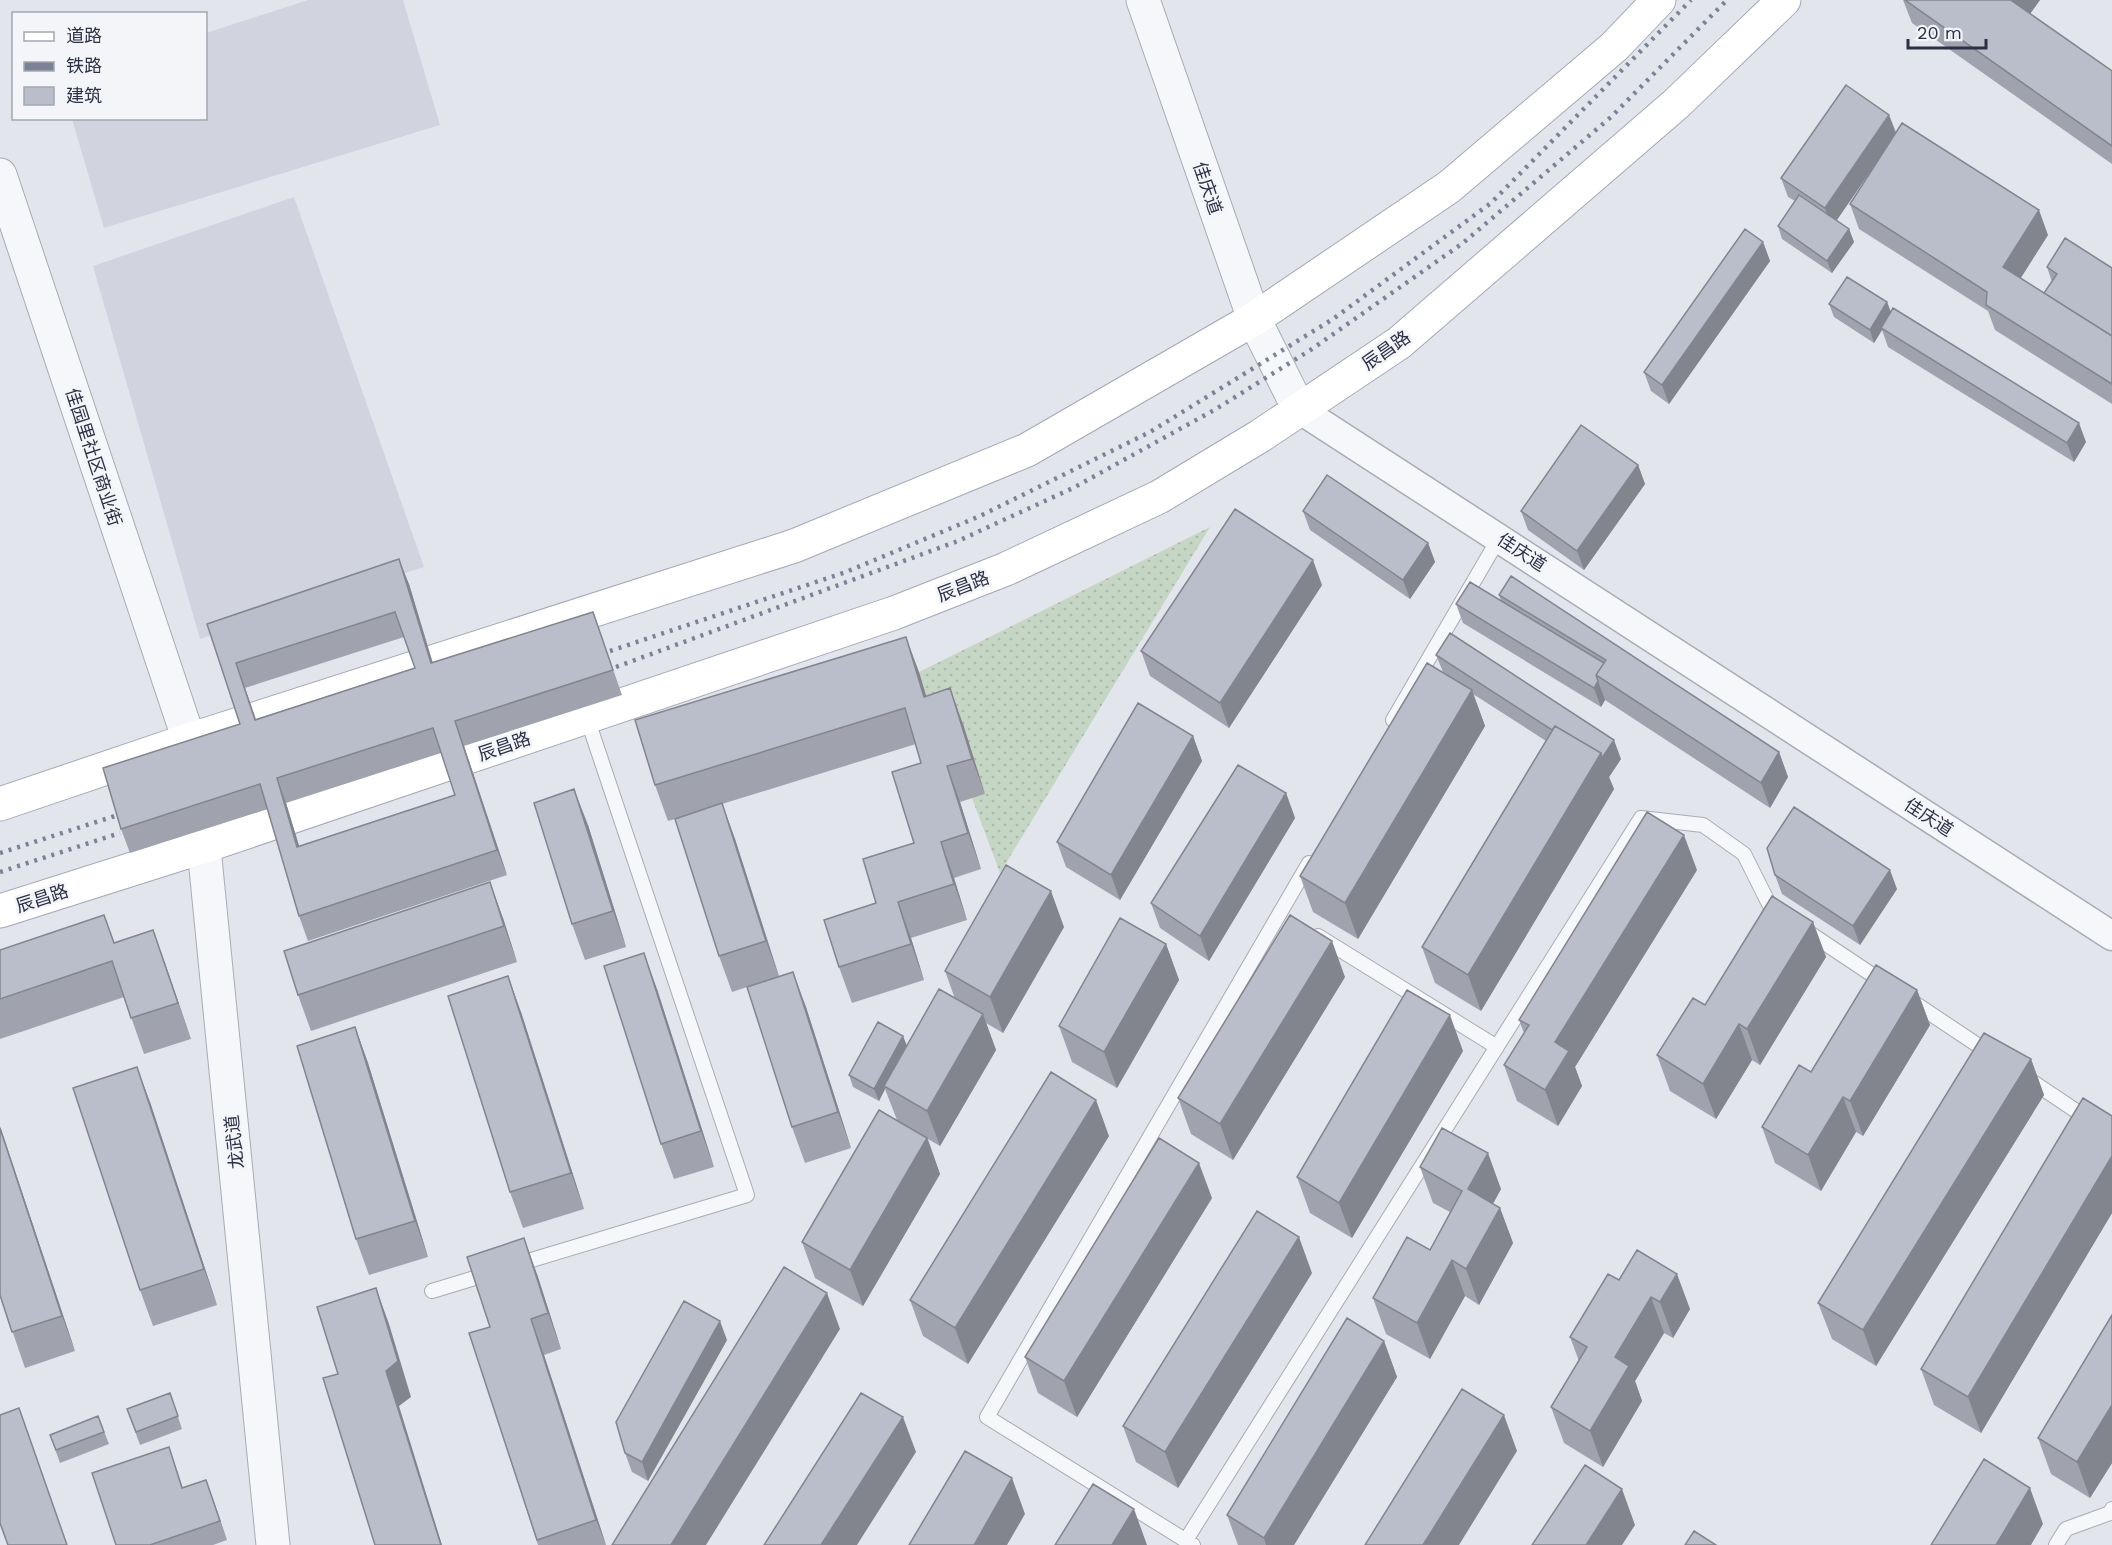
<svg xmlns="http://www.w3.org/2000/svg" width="2112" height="1545" font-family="'Work Sans','Noto Sans SC',sans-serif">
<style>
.built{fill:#d1d4de}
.grass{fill:url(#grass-dots)}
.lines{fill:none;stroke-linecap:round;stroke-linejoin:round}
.service-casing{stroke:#a8abb7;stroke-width:16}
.minor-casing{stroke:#a8abb7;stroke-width:31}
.tertiary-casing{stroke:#a8abb7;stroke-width:35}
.primary-casing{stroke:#a2a8b8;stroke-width:35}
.service{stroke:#f6f7fa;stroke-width:14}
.minor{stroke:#f6f7fa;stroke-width:28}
.tertiary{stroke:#f6f7fa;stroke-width:33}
.primary{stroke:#fff;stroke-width:33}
.rail{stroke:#7c8296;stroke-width:4.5;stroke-dasharray:3 6;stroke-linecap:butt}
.wall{fill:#a0a3ae;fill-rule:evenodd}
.shaded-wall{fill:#82858d}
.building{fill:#babeca;stroke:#82858d;stroke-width:1.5;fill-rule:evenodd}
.labels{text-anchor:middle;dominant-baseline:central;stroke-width:5;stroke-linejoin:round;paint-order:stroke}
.street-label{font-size:18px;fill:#2b3045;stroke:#f3f5f9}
</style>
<defs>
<pattern id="grass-dots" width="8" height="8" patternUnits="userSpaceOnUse" patternTransform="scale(1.5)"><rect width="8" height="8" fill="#c6d6c4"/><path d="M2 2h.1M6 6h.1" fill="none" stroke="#aab8aa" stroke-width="1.8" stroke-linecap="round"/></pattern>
</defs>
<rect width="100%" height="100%" fill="#e3e5ec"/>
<!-- built -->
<path class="built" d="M308 0H403L440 125 104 228 72 119 206 118V33Z
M294 197 424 567 200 639 93 266Z"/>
<!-- grass -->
<path class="grass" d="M1210 527 1000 873 972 798 985 794 937 732 919 672Z"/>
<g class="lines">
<defs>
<path id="service" d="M1393 720 1499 538
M1805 930 1886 984
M1318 936 1497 1047
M1910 1000 1991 1054
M2027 1078 2112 1135
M515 1265 747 1195 587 718
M432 1291 491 1273
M1186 1540 1641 818 1703 825 1744 854 1770 906 1781 914
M1193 1545 987 1417 1309 863
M2056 1545 2066 1529 2110 1513 2112 1509"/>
<path id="minor" d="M1299 409 2112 936"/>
<path id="tertiary" d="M1143 0 1254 319 1299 409
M0 175 189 740 193 767
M201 818 273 1545"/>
<path id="primary" d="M0 804 189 740 794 546 1027 450 1254 319 1449 187 1614 47 1659 0
M0 911 205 846 894 613 1006 569 1159 497 1260 436 1399 343 1676 104 1784 0"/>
</defs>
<!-- service casing -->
<use href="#service" class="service-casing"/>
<!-- minor casing -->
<use href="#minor" class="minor-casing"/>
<!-- tertiary casing -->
<use href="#tertiary" class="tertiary-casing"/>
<!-- primary casing -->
<use href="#primary" class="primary-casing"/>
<!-- service -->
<use href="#service" class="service"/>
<!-- minor -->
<use href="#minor" class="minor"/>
<!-- tertiary -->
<use href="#tertiary" class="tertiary"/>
<!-- primary -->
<use href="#primary" class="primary"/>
<!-- rail -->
<path class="rail" d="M610 651 846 572 980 516 1150 432 1333 319 1491 203 1691 0
M616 667 958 541 1073 488 1216 409 1312 349 1463 243 1611 117 1727 0
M0 853 115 816
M0 872 120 833"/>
</g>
<!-- wall -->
<path class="wall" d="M1903 0H2040L2030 14 2112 71V164L1912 23Z
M1889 115 1896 132 2048 235 2020 278 2044 293 2052 282 2047 267 2112 268V404L1995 330 1988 311 1859 229 1850 204 1874 166 1837 220 1849 229 1854 242 1832 273 1782 239 1778 226 1795 201 1788 197 1781 178Z
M1763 242 1770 261 1669 404 1651 391 1644 372Z
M1887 302 1891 313 2086 442 2074 462 1888 347 1882 330 1874 343 1834 317 1829 304Z
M1638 465 1645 484 1584 570 1528 530 1521 511Z
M1303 511 1428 543 1435 562 1410 599 1310 530Z
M409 584 433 663 593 612 622 695 464 746 507 875 308 941 299 916 268 809 130 853 121 829 240 724 207 624ZM404 637 415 668 256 719 245 688ZM441 753 455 795 299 846 286 803Z
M1322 585 1229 728 1150 676 1141 651Z
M1499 595 1779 752 1788 777 1770 808 1605 700 1601 707 1463 623 1456 604 1501 601Z
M1436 655 1621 759 1609 777 1614 789 1481 1011 1435 983 1422 947 1546 741 1473 694 1485 726 1358 939 1313 912 1300 876 1443 672Z
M919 672 926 696 963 724 985 794 960 802 981 869 954 878 967 920 911 938 924 980 852 1003 839 967 876 903 914 843 921 763 916 744 722 804 735 839 779 976 806 1007 851 1148 805 1163 792 1127 747 987 732 992 719 956 675 819 668 821 655 785Z
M1193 736 1202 761 1120 900 1066 867 1057 842Z
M1286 793 1295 818 1209 961 1160 928 1151 903Z
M588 825 626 947 585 960 572 924Z
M1697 870 1575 1067 1582 1086 1558 1126 1517 1101 1504 1065 1524 1033 1519 1020Z
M1775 875 1897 889 1860 945 1782 894Z
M503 918 517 962 311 1031 298 995Z
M1813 922 1826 957 1760 1065 1752 1060 1716 1119 1670 1091 1657 1055 1705 1005Z
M1064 927 1003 1033 986 1023 996 1050 940 1146 928 1139 940 1174 863 1306 815 1278 802 1242 897 1120 885 1089 879 1101 853 1087 849 1075 903 1036 907 1046 955 999 945 971Z
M153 930 191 1039 144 1054 124 997 0 1039V950L114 943Z
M1166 944 1179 980 1117 1088 1072 1062 1059 1026Z
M1345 977 1233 1160 1191 1134 1178 1098Z
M657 989 714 1167 674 1179 661 1144Z
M1917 990 1930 1025 1863 1136 1856 1132 1821 1191 1775 1163 1762 1127 1811 1072Z
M521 1012 584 1209 523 1228 510 1192Z
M355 1027 368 1063 428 1257 369 1275 356 1239Z
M1463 1051 1352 1238 1310 1213 1297 1177Z
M2031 1059 2044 1095 1876 1366 1832 1339 1818 1303Z
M150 1102 217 1305 153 1326 140 1290Z
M2112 1116V1213L1981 1433 1934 1405 1921 1369Z
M0 1126 75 1351 25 1368 0 1295Z
M1109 1136 968 1364 923 1336 910 1300Z
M1420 1167 1501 1189 1493 1204 1500 1208 1513 1243 1479 1305 1465 1296 1430 1359 1386 1334 1373 1298 1430 1250 1450 1212 1433 1203Z
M1212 1198 1077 1417 1038 1393 1025 1357Z
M1312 1273 1178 1488 1136 1462 1123 1426Z
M537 1274 561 1349 544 1355 606 1545H538L469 1333 490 1327Z
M1619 1280 1690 1309 1673 1338 1664 1333 1635 1381 1642 1401 1603 1467 1564 1443 1551 1407 1579 1361 1570 1337Z
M2112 1315V1463L2090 1498 2051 1474 2038 1438Z
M727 1340 648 1481 632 1472 625 1453Z
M1384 1341 1397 1377 1294 1545H1238L1227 1515Z
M170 1393 182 1429 140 1445 127 1409Z
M98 1416 109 1444 60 1463 50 1435Z
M169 1447 183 1488 206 1480 227 1540 213 1545H116Z"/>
<!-- shaded-wall -->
<path class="shaded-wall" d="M2013 0H2040L2021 26 2012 1Z
M1889 115 1896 134 1832 227 1825 208Z
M2039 210 2048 235 2012 292 2003 267Z
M1849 229 1854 242 1832 273 1827 261Z
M1763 242 1770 261 1669 404 1662 385Z
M1887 302 1892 315 1881 328 1882 330 1874 343 1870 330Z
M2079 423 2086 442 2074 462 2067 443Z
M1638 465 1645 484 1584 570 1577 551Z
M1428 543 1435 562 1410 599 1403 580Z
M399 559 409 584 440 688 431 663Z
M1313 560 1322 585 1229 728 1220 703Z
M906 637 919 672 937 732 924 697Z
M236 663 245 688 264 745 255 720Z
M1598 681 1605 700 1601 707 1594 688Z
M950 688 963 724 985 794 972 759Z
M1472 690 1485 726 1358 939 1345 903Z
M455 721 464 746 507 875 497 850Z
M1193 736 1202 761 1120 900 1111 875Z
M1614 740 1621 759 1609 777 1614 789 1481 1011 1468 975 1601 753Z
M1779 752 1788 777 1770 808 1761 783Z
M947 766 960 802 981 869 968 833Z
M277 778 286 803 307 872 297 847Z
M574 789 588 825 626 947 613 911Z
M1286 793 1295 818 1209 961 1200 936Z
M722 803 735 839 779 977 766 941Z
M1684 835 1697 870 1575 1067 1582 1086 1558 1126 1545 1090 1555 1042Z
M941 842 954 878 967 920 954 884Z
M1890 870 1897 889 1860 945 1853 926Z
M490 882 503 918 517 962 504 926Z
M1051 891 1064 927 1003 1033 990 997Z
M898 902 911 938 924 980 911 944Z
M1813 922 1826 957 1760 1065 1747 1029Z
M153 930 166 966 191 1039 178 1003Z
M1332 941 1345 977 1233 1160 1220 1124Z
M1166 944 1179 980 1117 1088 1104 1052Z
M644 953 657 989 714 1167 701 1131Z
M793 972 806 1007 851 1148 838 1112Z
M508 976 521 1012 584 1209 571 1173Z
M1917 990 1930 1025 1863 1136 1850 1101Z
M983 1014 996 1050 940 1146 927 1111Z
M1450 1015 1463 1051 1352 1238 1339 1203Z
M1739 1024 1752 1060 1716 1119 1703 1084Z
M355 1027 368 1063 428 1257 415 1221Z
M903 1036 908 1049 884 1086 885 1089 879 1101 874 1089Z
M2031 1059 2044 1095 1876 1366 1863 1330Z
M137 1067 150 1102 217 1305 204 1269Z
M1843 1097 1856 1132 1821 1191 1808 1155Z
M1096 1100 1109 1136 968 1364 955 1328Z
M0 1126 75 1351 62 1316Z
M927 1138 940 1174 863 1306 850 1270Z
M1488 1153 1501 1189 1481 1225 1468 1189Z
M2112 1156V1213L1981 1433 1968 1397Z
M1199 1163 1212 1198 1077 1417 1064 1381Z
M1500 1208 1513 1243 1479 1305 1466 1269Z
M1299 1237 1312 1273 1178 1488 1165 1452Z
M524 1238 537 1274 561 1349 548 1313Z
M1452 1260 1465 1296 1430 1359 1417 1323Z
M1677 1274 1690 1309 1673 1338 1660 1302Z
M376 1288 389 1324 411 1397 399 1406 442 1545H441L386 1371Z
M827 1293 840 1329 706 1545H671Z
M1651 1297 1664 1333 1635 1381 1642 1401 1603 1467 1590 1431 1615 1357Z
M531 1319 544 1355 606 1545 596 1520Z
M720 1321 727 1340 648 1481 642 1462Z
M1384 1341 1397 1377 1294 1545H1266L1264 1538Z
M2112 1405V1463L2090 1498 2077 1462Z
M1504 1415 1517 1451 1459 1545H1423Z
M903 1417 916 1452 857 1545H821Z
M1012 1478 1025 1514 1007 1545H974Z
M206 1480 213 1499 227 1540 220 1521Z
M2030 1488 2043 1524 2031 1545H1996Z
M1622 1489 1635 1525 1622 1545H1586Z
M1134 1509 1147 1545H1112Z"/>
<!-- building -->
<path class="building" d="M1905 0H2013L2012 1 2112 71V146Z
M1846 85 1889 115 1825 208 1781 178Z
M1902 123 2039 210 2003 267 2112 336V384L1986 305 1987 292 1850 204Z
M1799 195 1849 229 1827 261 1778 226Z
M1745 229 1763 242 1662 385 1644 372Z
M2065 238 2112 268V336L2044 293 2057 274 2047 267Z
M1847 277 1887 302 1870 330 1829 304Z
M1893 308 2079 423 2067 443 1881 328Z
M1581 425 1638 465 1577 551 1521 511Z
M1327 475 1428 543 1403 580 1303 511Z
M1235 509 1313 560 1220 703 1141 651Z
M399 559 431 663 593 612 613 670 455 721 497 850 299 916 260 784 121 829 103 768 240 724 207 624ZM395 612 415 668 255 720 236 663ZM433 728 455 795 297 847 277 778Z
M1511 576 1779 752 1761 783 1596 675 1606 660 1499 595Z
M1470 582 1604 663 1596 675 1598 681 1594 688 1456 604Z
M1450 633 1614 740 1602 758 1601 753 1555 726 1552 730 1436 655Z
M906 637 924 697 950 688 972 759 947 766 968 833 941 842 954 884 898 902 911 944 839 967 824 920 876 903 863 859 914 843 892 772 921 763 905 708 655 785 635 720Z
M1427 663 1472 690 1345 903 1300 876Z
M1138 703 1193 736 1111 875 1057 842Z
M1555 726 1601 753 1468 975 1422 947Z
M1238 765 1286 793 1200 936 1151 903Z
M574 789 613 911 572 924 534 803Z
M722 803 766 941 719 956 675 819Z
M1794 807 1890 870 1853 926 1775 875 1767 848Z
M1647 812 1684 835 1555 1042 1569 1051 1545 1090 1504 1065 1529 1025 1519 1020Z
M1006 865 1051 891 990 997 945 971Z
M490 882 504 926 298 995 284 951Z
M1772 896 1813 922 1747 1029 1739 1024 1703 1084 1657 1055 1693 998 1705 1005Z
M104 915 114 943 153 930 178 1003 131 1018 112 961 0 999V950Z
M1290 915 1332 941 1220 1124 1178 1098Z
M1120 918 1166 944 1104 1052 1059 1026Z
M644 953 701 1131 661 1144 604 966Z
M1876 965 1917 990 1850 1101 1843 1097 1808 1155 1762 1127 1799 1065 1811 1072Z
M793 972 838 1112 792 1127 747 987Z
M508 976 571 1173 510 1192 448 996Z
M939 989 983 1014 927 1111 884 1086Z
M1407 990 1450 1015 1339 1203 1297 1177Z
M878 1022 903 1036 874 1089 849 1075Z
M355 1027 415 1221 356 1239 297 1046Z
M1984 1033 2031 1059 1863 1330 1818 1303Z
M137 1067 204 1269 140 1290 73 1088Z
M1051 1072 1096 1100 955 1328 910 1300Z
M2083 1098 2112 1116V1156L1968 1397 1921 1369Z
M879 1110 927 1138 850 1270 802 1242Z
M0 1128 62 1316 12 1332 0 1295Z
M1442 1128 1488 1153 1468 1189 1500 1208 1466 1269 1452 1260 1417 1323 1373 1298 1407 1237 1430 1250 1462 1191 1420 1167Z
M1159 1138 1199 1163 1064 1381 1025 1357Z
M1257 1211 1299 1237 1165 1452 1123 1426Z
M524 1238 548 1313 531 1319 596 1520 537 1540 469 1333 490 1327 467 1257Z
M1637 1250 1677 1274 1660 1302 1651 1297 1615 1357 1629 1366 1590 1431 1551 1407 1587 1347 1570 1337 1608 1274 1619 1280Z
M784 1267 827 1293 671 1545H612Z
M376 1288 398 1361 386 1371 441 1545H375L323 1378 338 1374 317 1307Z
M684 1301 720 1321 642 1462 625 1453 616 1422Z
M2112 1315V1405L2077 1462 2038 1438Z
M1347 1318 1384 1341 1264 1538 1227 1515Z
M1462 1389 1504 1415 1423 1545H1365Z
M170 1393 178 1416 136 1432 127 1409Z
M861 1393 903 1417 821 1545H764Z
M19 1408 67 1545H8L0 1523V1415Z
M98 1416 104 1432 56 1450 50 1435Z
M169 1447 182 1488 206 1480 220 1521 150 1545H116L92 1473Z
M965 1451 1012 1478 974 1545H909Z
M1984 1459 2030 1488 1996 1545H1931Z
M1585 1465 1622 1489 1586 1545H1532Z
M1093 1484 1134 1509 1112 1545H1055Z
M1694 1531 1716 1545H1685Z"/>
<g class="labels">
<!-- street labels -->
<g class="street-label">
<text transform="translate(1208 188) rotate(71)">佳庆道</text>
<text transform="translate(1386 350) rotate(-35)">辰昌路</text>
<text transform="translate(94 457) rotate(72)">佳园里社区商业街</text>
<text transform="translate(1522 552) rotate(33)">佳庆道</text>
<text transform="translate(963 586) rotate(-21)">辰昌路</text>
<text transform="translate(504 746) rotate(-19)">辰昌路</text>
<text transform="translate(1929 817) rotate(33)">佳庆道</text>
<text transform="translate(42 898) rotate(-18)">辰昌路</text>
<text transform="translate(234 1142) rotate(-96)">龙武道</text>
</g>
</g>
<!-- legend -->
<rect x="12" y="12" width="195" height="108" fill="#f3f5f9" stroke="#a3a6b1" stroke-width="1.5"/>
<rect x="24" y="32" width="30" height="9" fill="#ffffff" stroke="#a3a6b1" stroke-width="1.5"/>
<text x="66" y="42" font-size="18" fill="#2b3045">道路</text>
<rect x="24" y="62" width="30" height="9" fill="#7c8296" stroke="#a3a6b1" stroke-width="1.5"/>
<text x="66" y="72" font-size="18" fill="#2b3045">铁路</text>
<rect x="24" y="87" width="30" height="18" fill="#babeca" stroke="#a3a6b1" stroke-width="1.5"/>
<text x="66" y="102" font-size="18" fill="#2b3045">建筑</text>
<!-- scale -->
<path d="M1908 39v9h78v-9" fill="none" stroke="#2b3045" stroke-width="3"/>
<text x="1917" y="39" font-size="18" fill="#2b3045" stroke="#f3f5f9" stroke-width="4.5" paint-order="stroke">20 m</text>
</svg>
